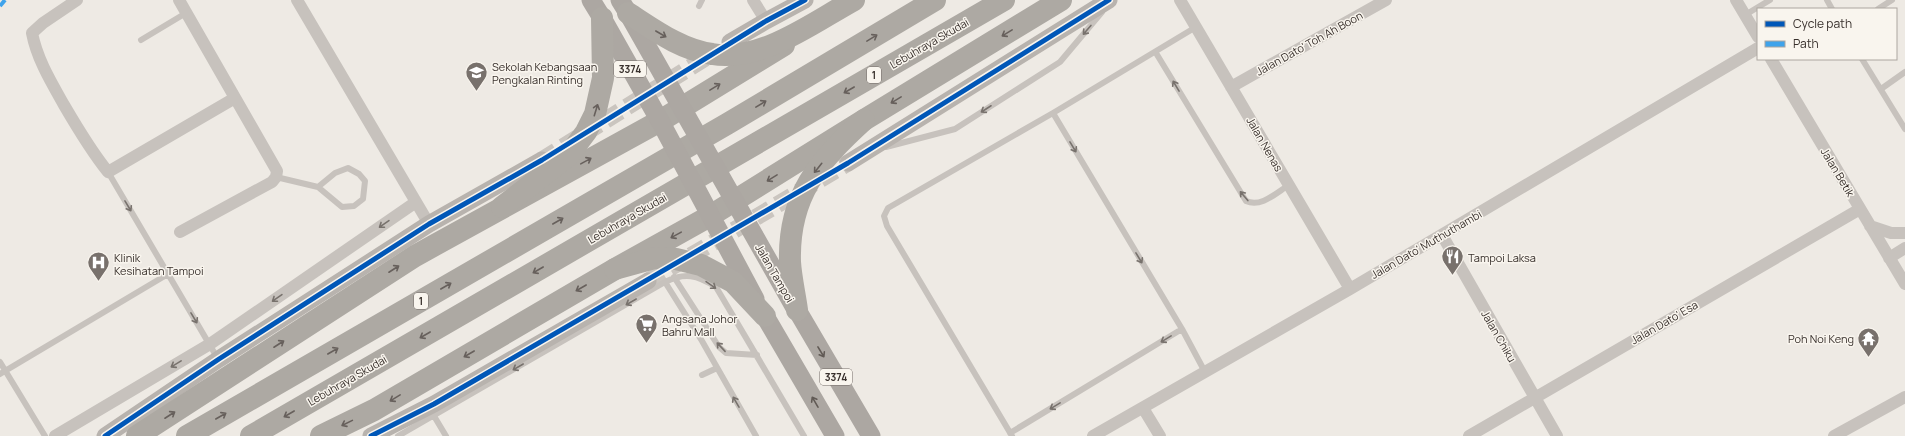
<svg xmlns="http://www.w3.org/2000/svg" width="1905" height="436" font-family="Manrope,sans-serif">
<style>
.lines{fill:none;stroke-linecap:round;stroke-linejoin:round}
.secondary-tunnel{stroke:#cac5bf;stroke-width:17;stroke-dasharray:17 8;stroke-linecap:butt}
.lane{stroke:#c7c2bd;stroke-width:6}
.street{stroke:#c7c2bd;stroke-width:12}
.secondary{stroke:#b8b3ae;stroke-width:17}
.primary{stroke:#aca7a2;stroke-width:19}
.highway{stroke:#ada9a3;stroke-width:22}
.primary-bridge{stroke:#aca7a2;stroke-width:19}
.highway-bridge{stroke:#ada9a3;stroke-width:22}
.quiet{stroke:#3fa3eb;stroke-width:4;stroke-dasharray:8 4;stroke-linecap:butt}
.cycleway-casing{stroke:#f9f5ee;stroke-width:8}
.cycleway{stroke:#0057b8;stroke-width:5}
.oneway{stroke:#78726d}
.oneway2{stroke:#67605c}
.oneway3{stroke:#615a55}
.labels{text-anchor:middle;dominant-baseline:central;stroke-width:3;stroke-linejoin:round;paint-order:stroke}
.shield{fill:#f9f5ee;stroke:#726b66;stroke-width:1}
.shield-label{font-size:10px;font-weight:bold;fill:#38302c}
.street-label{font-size:11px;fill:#38302c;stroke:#f9f5ee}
.poi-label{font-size:11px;fill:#38302c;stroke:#f9f5ee;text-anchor:start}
</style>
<rect width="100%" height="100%" fill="#eeeae4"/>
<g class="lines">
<!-- secondary-tunnel -->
<path class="secondary-tunnel" d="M542 160 718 50
M648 281 848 163"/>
<!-- lane -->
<path class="lane" d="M1827 0 1832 9
M699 6 702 0
M1878 9 1892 0
M1745 15 1770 0
M141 40 186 13
M1156 53 1246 201C1261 208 1276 193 1289 185
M1862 59 1905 129
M1881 89 1905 72
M1053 113 1182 329
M886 147 955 129 1060 62 1102 12
M108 172 218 359
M276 177 318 187 342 207 354 206 363 199 365 181 359 174 348 168 335 173 318 187
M674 277 719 347 726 353 757 355
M665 282 702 341 756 436
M0 362 45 436
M0 374 168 274
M702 375 717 368
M434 416 446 436
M1010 433 1182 329 1205 372
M398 436 665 282C685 272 697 275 716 287L804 436
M1012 436 887 226 884 216 888 208 1053 113 1196 27"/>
<!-- street -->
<path class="street" d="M77 0 43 23 32 33C37 59 51 82 64 105 78 129 91 151 108 172L235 98
M179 0 277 171 276 177 272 182 180 232
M297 0 429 224
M753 0 766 21
M1180 0 1350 289
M1736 0 1758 37
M1771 59 1905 284
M1231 87 1386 0
M1870 226 1891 233H1905
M1442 235 1557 436
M1889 258 1905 248
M1143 408 1160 436
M55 436 210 344 416 202
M1093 436 1350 289 1758 48
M1469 436 1860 209
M1834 436 1905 397"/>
<!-- secondary -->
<path class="secondary" d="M730 42 766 21 805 0
M848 163 1109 0
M105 436 219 359 429 224 542 160
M371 436 434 404 648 281"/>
<!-- primary -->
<path class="primary" d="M591 0 602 18
M620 0 628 13
M797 310 871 436
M765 316 835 436"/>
<!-- highway -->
<path class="highway" d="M137 436 415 256 660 121 784 45
M187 436 727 124 935 0
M251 436 1004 0
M321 436 374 410 615 269 710 216 864 120 1061 0"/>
<!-- primary-bridge -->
<path class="primary-bridge" d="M628 13 794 306
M602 18 660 121 755 299"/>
<!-- highway-bridge -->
<path class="highway-bridge" d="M628 13C653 29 681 50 712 54 762 62 812 23 854 0
M502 207 568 156 586 132 595 114 603 78 602 18
M615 269 655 258 676 259 701 265 733 282 765 316
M797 310C795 295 791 278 790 262 788 196 818 162 864 120"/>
<!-- quiet -->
<path class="quiet" d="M0 6 5 0"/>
<defs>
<path id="cycleway" d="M105 436 219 359 429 224 542 160 766 21 805 0
M371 436 434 404 848 163 1109 0"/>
</defs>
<!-- cycleway casing -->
<use href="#cycleway" class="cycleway-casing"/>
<!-- cycleway -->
<use href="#cycleway" class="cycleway"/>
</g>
<!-- one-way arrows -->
<defs><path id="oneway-shaft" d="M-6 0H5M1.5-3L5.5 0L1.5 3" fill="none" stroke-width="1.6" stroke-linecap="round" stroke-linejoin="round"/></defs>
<g class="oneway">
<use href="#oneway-shaft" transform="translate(1087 30) rotate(131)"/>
<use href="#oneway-shaft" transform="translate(1176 86) rotate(-121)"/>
<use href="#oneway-shaft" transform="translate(986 109) rotate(147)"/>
<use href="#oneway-shaft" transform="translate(1073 147) rotate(59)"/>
<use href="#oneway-shaft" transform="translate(1244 196) rotate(-130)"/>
<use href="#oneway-shaft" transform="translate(128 206) rotate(59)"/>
<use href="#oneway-shaft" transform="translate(384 224) rotate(145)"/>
<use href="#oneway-shaft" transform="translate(1139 258) rotate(59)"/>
<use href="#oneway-shaft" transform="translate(711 285) rotate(35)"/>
<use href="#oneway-shaft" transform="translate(277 298) rotate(145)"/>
<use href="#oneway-shaft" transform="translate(631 302) rotate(150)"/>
<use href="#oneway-shaft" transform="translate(194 318) rotate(59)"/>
<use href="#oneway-shaft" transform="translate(1166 339) rotate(149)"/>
<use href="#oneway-shaft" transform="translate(721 347) rotate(-133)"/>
<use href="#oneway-shaft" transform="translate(176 364) rotate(149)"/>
<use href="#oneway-shaft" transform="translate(518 367) rotate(150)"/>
<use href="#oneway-shaft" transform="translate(736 402) rotate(-120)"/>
<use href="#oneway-shaft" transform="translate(1055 406) rotate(149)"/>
</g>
<g class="oneway2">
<use href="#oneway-shaft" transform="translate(1007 33) rotate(149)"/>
<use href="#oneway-shaft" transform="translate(661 34) rotate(30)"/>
<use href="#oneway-shaft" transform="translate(872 38) rotate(-31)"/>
<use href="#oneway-shaft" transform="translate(715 87) rotate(-31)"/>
<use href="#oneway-shaft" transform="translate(849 90) rotate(150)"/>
<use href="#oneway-shaft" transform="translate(896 100) rotate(149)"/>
<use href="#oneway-shaft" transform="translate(761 104) rotate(-31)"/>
<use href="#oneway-shaft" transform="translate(596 110) rotate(-73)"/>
<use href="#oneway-shaft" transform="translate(586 161) rotate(-29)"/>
<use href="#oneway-shaft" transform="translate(818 168) rotate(129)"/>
<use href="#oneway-shaft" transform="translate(772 178) rotate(148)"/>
<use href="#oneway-shaft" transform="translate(558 221) rotate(-30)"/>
<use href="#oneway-shaft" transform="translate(676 235) rotate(151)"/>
<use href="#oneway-shaft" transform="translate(394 269) rotate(-33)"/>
<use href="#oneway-shaft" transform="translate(538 270) rotate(150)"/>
<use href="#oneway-shaft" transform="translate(446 286) rotate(-30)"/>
<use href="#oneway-shaft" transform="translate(581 288) rotate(150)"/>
<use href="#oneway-shaft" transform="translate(425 335) rotate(150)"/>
<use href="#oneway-shaft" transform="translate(279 344) rotate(-33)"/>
<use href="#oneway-shaft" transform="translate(333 351) rotate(-30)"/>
<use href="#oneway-shaft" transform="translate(469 354) rotate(150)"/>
<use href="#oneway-shaft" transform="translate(395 398) rotate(149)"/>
<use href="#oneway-shaft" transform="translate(289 414) rotate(150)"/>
<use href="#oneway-shaft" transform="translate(170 415) rotate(-33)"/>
<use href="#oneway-shaft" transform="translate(221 416) rotate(-30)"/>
<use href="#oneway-shaft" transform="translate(347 423) rotate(154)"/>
</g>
<g class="oneway3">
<use href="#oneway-shaft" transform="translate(821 352) rotate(59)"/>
<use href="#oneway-shaft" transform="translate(815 402) rotate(-120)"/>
</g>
<!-- icons -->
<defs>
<symbol id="school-pin" viewBox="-11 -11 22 30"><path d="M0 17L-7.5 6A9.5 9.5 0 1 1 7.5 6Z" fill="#78716c" stroke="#f9f5ee"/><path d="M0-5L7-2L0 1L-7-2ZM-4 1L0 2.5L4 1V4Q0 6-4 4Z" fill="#fff"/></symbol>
<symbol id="restaurant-pin" viewBox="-11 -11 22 30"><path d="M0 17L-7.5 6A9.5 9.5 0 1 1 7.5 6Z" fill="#78716c" stroke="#f9f5ee"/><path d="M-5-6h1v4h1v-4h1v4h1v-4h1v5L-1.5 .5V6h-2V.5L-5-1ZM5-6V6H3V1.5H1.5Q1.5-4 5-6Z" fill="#fff"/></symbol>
<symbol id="hospital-pin" viewBox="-11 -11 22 30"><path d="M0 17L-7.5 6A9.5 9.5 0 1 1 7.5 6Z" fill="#78716c" stroke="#f9f5ee"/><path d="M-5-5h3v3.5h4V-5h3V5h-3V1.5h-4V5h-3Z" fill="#fff"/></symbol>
<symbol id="supermarket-pin" viewBox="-11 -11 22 30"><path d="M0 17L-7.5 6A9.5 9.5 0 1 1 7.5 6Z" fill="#78716c" stroke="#f9f5ee"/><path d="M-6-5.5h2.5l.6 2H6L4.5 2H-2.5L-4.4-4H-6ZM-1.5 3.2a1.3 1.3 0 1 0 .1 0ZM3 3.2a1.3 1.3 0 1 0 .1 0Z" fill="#fff"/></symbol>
<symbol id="temple-pin" viewBox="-11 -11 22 30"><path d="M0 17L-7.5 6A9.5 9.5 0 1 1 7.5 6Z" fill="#78716c" stroke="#f9f5ee"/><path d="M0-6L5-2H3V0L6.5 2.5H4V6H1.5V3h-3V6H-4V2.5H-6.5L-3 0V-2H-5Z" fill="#fff"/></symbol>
</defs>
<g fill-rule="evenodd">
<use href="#school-pin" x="464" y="60" width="25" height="34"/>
<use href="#restaurant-pin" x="1440" y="244" width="25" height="34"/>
<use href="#hospital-pin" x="86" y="250" width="25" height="34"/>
<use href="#supermarket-pin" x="634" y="312" width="25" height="34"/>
<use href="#temple-pin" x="1856" y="326" width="25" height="34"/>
</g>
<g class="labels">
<!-- shield labels -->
<g class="shield">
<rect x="614" y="61" width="32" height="16" rx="3"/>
<rect x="867" y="67" width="14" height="16" rx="3"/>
<rect x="414" y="293" width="14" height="16" rx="3"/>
<rect x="820" y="369" width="32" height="16" rx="3"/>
</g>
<g class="shield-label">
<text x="630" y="69">3374</text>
<text x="874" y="75">1</text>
<text x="421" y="301">1</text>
<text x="836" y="377">3374</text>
</g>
<!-- street labels -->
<g class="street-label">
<text transform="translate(929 43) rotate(-30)">Lebuhraya Skudai</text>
<text transform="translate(1309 43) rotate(-29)">Jalan Dato' Toh Ah Boon</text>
<text transform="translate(1265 144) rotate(60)">Jalan Nenas</text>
<text transform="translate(1838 172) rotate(59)">Jalan Betik</text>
<text transform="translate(627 218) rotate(-30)">Lebuhraya Skudai</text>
<text transform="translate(1426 244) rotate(-30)">Jalan Dato' Muthuthambi</text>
<text transform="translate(775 273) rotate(60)">Jalan Tampoi</text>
<text transform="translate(1664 322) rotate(-30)">Jalan Dato' Esa</text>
<text transform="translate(1499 336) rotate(60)">Jalan Chiku</text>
<text transform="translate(347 380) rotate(-30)">Lebuhraya Skudai</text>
</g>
<!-- poi labels -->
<g class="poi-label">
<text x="492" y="66">Sekolah Kebangsaan<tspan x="492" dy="13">Pengkalan Rinting</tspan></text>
<text x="114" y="257">Klinik<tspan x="114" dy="13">Kesihatan Tampoi</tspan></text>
<text x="1468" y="257">Tampoi Laksa</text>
<text x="662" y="318">Angsana Johor<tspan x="662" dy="13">Bahru Mall</tspan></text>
<text x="1854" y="338" text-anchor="end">Poh Noi Keng</text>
</g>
</g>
<!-- legend -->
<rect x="1757" y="8" width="140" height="52" fill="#f9f5ee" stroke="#aca6a0"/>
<rect x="1765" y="21" width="20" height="6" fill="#0057b8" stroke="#aca6a0"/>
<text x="1793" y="28" font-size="12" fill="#38302c">Cycle path</text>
<rect x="1765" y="41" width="20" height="6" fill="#3fa3eb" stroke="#aca6a0"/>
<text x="1793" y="48" font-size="12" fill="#38302c">Path</text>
</svg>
